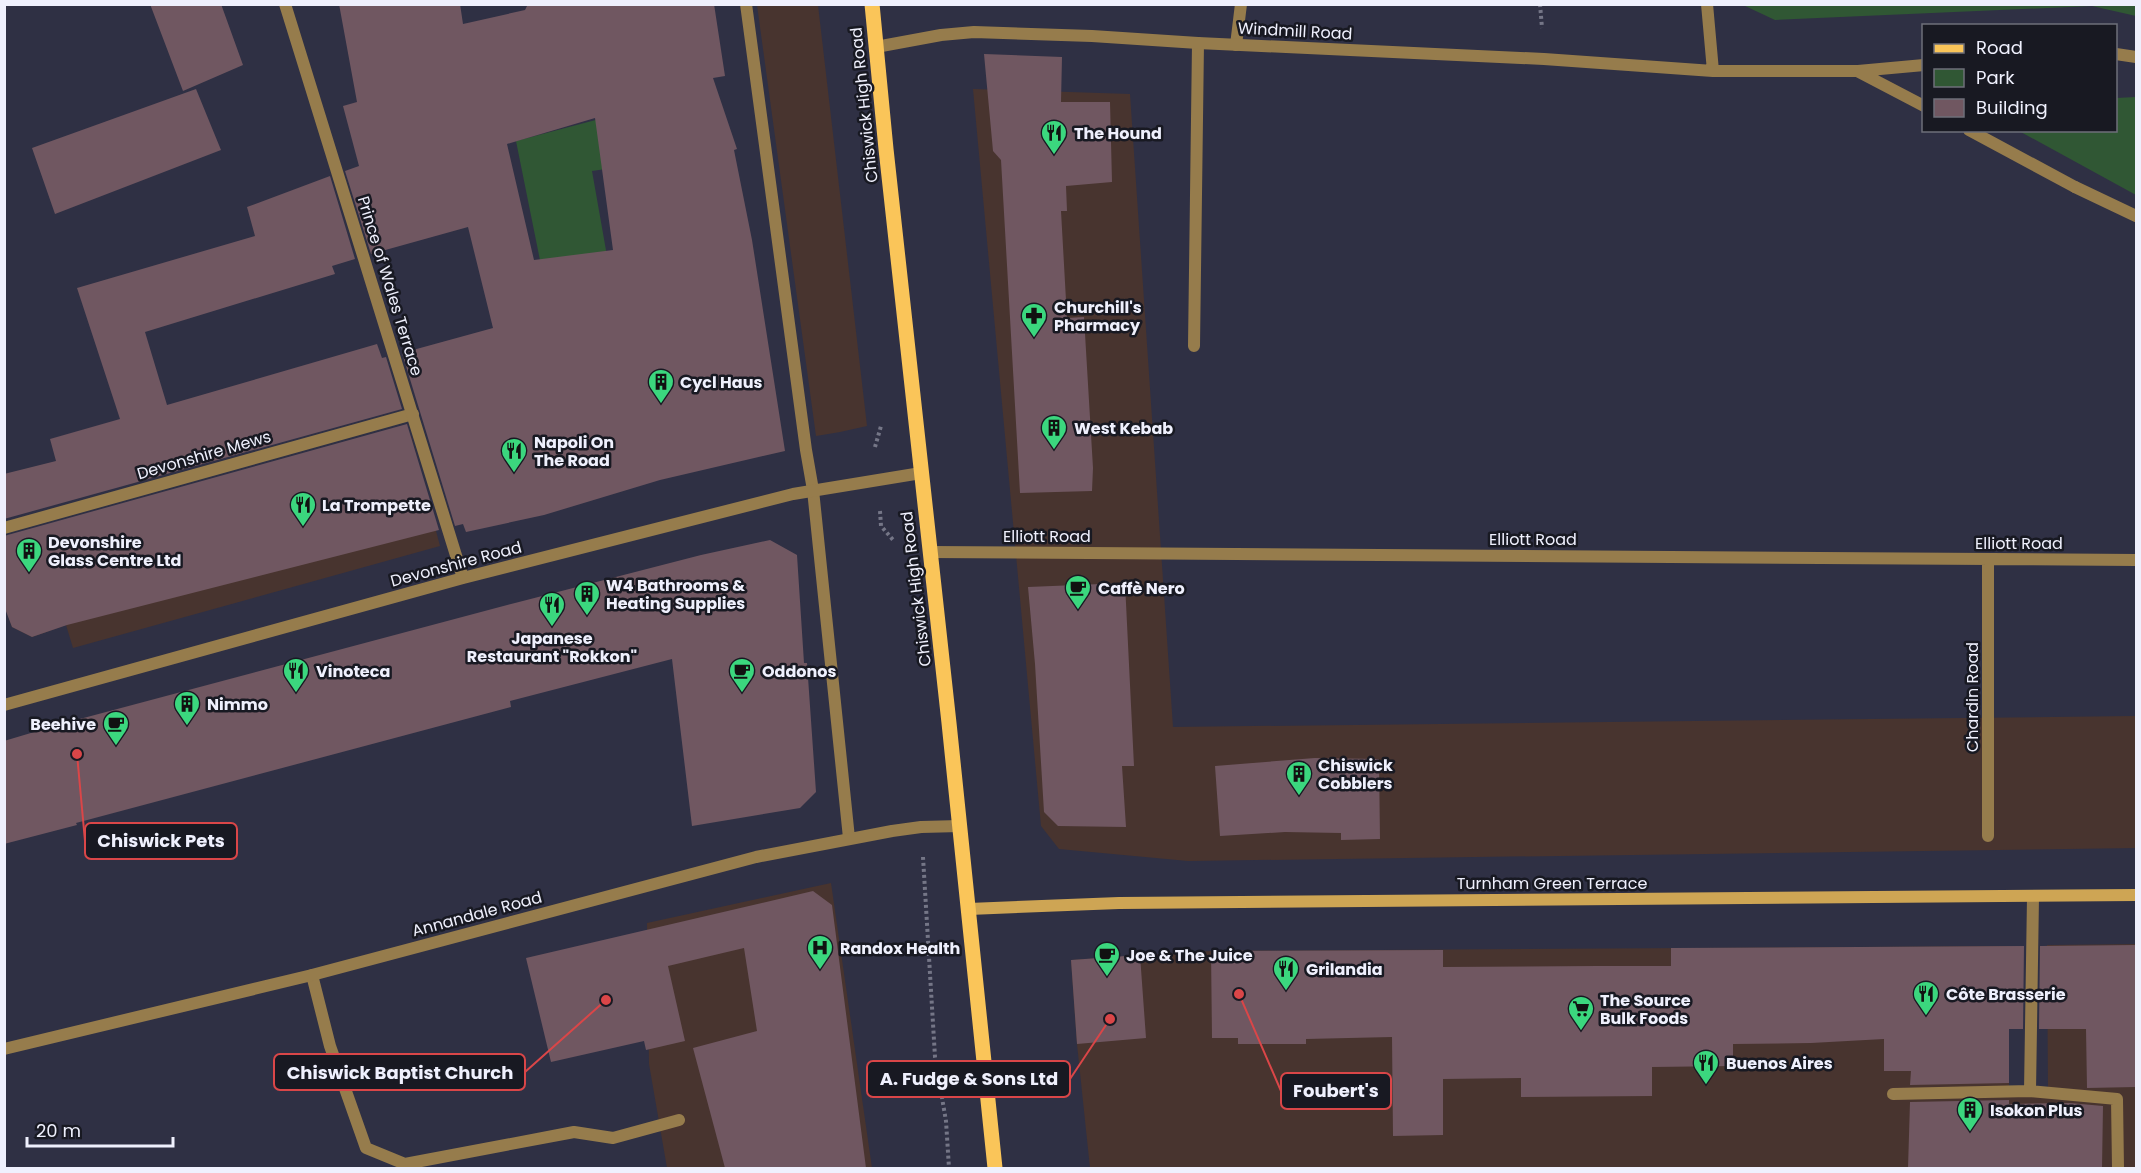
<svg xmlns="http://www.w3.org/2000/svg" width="2141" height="1173" font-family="Poppins,sans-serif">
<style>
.commercial{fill:#48342f}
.green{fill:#305734}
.building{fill:#705761;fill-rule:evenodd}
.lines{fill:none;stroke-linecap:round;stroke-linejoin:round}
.path{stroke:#757687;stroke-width:4;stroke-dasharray:3 3;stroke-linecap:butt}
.service{stroke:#967c4c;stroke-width:12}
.pedestrian{stroke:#967c4c;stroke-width:12}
.minor{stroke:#967c4c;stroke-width:12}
.secondary{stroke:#cea554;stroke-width:12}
.primary{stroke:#fac559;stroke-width:15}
.labels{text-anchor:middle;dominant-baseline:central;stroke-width:5;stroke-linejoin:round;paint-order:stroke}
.street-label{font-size:16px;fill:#eff0fd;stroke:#181922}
.poi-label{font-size:16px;font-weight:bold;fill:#eff0fd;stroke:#181922;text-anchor:start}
.leader{fill:none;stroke:#da4648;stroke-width:2}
.callout-dot{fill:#da4648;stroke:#181922;stroke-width:2}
.callout{fill:#181922;stroke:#da4648;stroke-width:2}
.callout-label{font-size:18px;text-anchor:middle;font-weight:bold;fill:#eff0fd}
</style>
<rect width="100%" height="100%" fill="#2f3044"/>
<!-- commercial -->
<path class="commercial" d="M757 5H818L867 426 840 432 816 436Z
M973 89 1130 94 1173 727 2136 716V848L1188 861 1059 849 1041 826Z
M411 436 440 546 73 648 66 625 32 637 12 627 5 606 377 444Z
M831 883 872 1168H667L649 1064 647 923Z
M2136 944V1168H1090L1077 1044 1071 960 1211 951 2009 946V1086L2048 1088 2047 945Z"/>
<!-- green -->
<path class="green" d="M2136 4V16L2092 6 1775 20 1743 5Z
M2136 97V195L2019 131 2116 130V98Z
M626 112 634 165 592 171 610 273 543 275 516 141Z"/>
<!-- building -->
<path class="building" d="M150 4H221L243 65 183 91Z
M339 4H460L463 24 525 10 528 4H714L725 76 713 78 737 149 734 150 752 240 785 451 660 480 544 515 466 532 463 524 455 526 402 353 493 328 468 227 371 254 345 171 359 166 343 106 357 102ZM595 118 613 250 534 260 507 144Z
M984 54 1062 57 1061 102H1110L1112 182 1066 186 1067 211H1061L1067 318 1084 317 1093 468 1092 491 1020 493 1001 160 993 151Z
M196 89 221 150 55 214 32 148Z
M330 176 355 259 332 266 335 274 145 332 167 405 377 344 382 358 386 357 402 409 4 519V474L56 461 50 439 120 419 77 288 255 236 247 207Z
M407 424 439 530 67 625 32 637 12 627 4 606V536Z
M770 540 797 555 804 663H807L816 792 800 808 692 826 672 659 510 701 511 707 76 823 77 825 4 844V741L61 724 515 603 701 555Z
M1125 583 1134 766H1122L1126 827 1058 826 1044 812 1035 664 1028 587Z
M1315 758 1379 759 1380 839 1341 840V833L1285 832 1220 836 1215 766Z
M813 891 832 905 866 1168H725L693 1048 757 1031 744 948 668 966 685 1041 646 1050 644 1041 551 1062 526 958Z
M2136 945V1087L2087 1088 2086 1029H2039L2040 946Z
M2024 946 2023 1029H2009V1083L1910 1085 1911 1071H1884V1039L1811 1043 1733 1044V1066L1652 1067V1096L1521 1097V1078L1443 1079V1135L1393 1136 1392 1037 1306 1039V1044H1238V1038H1212L1211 951 1443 950V967L1598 966H1671V948Z
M1140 955 1146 1038 1077 1044 1071 960Z
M2009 1100V1104L2070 1103 2103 1106 2102 1168H1908L1910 1102Z"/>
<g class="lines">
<!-- path -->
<path class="path" d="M1540 4 1542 28
M875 447 881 426
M880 511 881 526 894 541
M923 857 935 1057 946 1121 949 1168"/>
<!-- service -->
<path class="service" d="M746 4 806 450 813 490 849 838
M1236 45 1241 4
M1194 346 1198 43
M4 528 413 414
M312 975 330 1046 366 1148 405 1164 574 1132 613 1138 679 1120
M2030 1091 2033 897
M1893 1094 2030 1091 2117 1099 2118 1168"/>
<!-- pedestrian -->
<path class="pedestrian" d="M2075 187 2136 216"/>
<!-- minor -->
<path class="minor" d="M285 4 463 578
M1707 4 1713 71
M876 47 941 35 974 32 1092 36 1198 43 1544 59 1713 71H1858L1924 65
M2116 54 2136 57
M1859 72 1924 106
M1969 130 2075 187
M929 552 2136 560
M4 705 463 578 793 494 921 473
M1988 836V559
M4 1049 312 975 756 857 892 831 921 827 960 826"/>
<!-- secondary -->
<path class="secondary" d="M969 909 1119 903 2136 895"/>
<!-- primary -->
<path class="primary" d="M872 4 886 149 949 723 995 1168"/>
</g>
<!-- icons -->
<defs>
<symbol id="restaurant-pin" viewBox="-11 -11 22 30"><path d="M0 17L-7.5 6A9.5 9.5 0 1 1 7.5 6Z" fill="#3bd77e" stroke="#181922"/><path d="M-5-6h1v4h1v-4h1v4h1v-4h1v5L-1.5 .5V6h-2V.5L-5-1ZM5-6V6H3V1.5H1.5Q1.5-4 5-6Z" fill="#111"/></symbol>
<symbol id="pharmacy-pin" viewBox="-11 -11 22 30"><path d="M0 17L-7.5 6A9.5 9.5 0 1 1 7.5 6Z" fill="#3bd77e" stroke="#181922"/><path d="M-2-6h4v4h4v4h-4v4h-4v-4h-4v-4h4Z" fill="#111"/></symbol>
<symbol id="building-pin" viewBox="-11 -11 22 30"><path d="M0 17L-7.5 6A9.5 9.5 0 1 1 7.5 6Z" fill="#3bd77e" stroke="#181922"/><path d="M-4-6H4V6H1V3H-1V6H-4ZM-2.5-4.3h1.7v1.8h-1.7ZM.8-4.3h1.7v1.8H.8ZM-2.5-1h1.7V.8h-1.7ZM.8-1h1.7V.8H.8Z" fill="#111"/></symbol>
<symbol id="cafe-pin" viewBox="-11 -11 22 30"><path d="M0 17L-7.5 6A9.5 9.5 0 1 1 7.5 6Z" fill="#3bd77e" stroke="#181922"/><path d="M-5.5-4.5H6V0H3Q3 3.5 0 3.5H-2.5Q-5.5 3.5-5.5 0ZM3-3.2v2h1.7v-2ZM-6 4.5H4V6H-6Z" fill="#111"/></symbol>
<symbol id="hospital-pin" viewBox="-11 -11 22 30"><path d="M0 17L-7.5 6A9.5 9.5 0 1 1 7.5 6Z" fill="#3bd77e" stroke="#181922"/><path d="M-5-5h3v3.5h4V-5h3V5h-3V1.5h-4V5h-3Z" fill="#111"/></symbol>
<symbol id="supermarket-pin" viewBox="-11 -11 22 30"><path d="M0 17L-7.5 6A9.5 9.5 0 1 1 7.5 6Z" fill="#3bd77e" stroke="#181922"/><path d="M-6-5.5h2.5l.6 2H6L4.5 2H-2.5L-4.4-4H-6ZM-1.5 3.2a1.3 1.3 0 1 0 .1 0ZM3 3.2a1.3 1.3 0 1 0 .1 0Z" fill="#111"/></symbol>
</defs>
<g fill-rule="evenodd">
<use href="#restaurant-pin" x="1039" y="118" width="30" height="40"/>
<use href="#pharmacy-pin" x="1019" y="301" width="30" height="40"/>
<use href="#building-pin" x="646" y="367" width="30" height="40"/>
<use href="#building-pin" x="1039" y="413" width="30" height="40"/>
<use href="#restaurant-pin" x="499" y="436" width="30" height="40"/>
<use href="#restaurant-pin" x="288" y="490" width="30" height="40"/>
<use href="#building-pin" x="14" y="536" width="30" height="40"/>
<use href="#cafe-pin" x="1063" y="573" width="30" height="40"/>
<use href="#building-pin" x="572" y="579" width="30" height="40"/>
<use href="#restaurant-pin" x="537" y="590" width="30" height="40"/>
<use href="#restaurant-pin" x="281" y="656" width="30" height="40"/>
<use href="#cafe-pin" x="727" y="656" width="30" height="40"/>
<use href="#building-pin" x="172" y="689" width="30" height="40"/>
<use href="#cafe-pin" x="101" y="709" width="30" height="40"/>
<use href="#building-pin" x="1284" y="759" width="30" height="40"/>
<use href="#hospital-pin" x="805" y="933" width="30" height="40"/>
<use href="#cafe-pin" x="1092" y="940" width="30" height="40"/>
<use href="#restaurant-pin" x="1271" y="954" width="30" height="40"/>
<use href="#restaurant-pin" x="1911" y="979" width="30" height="40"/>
<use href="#supermarket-pin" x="1566" y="994" width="30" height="40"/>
<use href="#restaurant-pin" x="1691" y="1048" width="30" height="40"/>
<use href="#building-pin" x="1955" y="1095" width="30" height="40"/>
</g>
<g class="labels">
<!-- street labels -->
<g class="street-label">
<text transform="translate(1295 31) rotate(3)">Windmill Road</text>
<text transform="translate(864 105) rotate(-96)">Chiswick High Road</text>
<text transform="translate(390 286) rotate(73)">Prince of Wales Terrace</text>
<text transform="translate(204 455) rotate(-16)">Devonshire Mews</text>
<text x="1047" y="536">Elliott Road</text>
<text x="1533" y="539">Elliott Road</text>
<text x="2019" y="543">Elliott Road</text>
<text transform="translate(456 564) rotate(-15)">Devonshire Road</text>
<text transform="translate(916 589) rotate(-97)">Chiswick High Road</text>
<text transform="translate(1972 697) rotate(-90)">Chardin Road</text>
<text x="1552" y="883">Turnham Green Terrace</text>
<text transform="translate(477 914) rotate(-15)">Annandale Road</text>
</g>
<!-- poi labels -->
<g class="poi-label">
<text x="1074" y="133">The Hound</text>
<text x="1054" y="307">Churchill's<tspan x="1054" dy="18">Pharmacy</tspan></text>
<text x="680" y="382">Cycl Haus</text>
<text x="1074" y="428">West Kebab</text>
<text x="534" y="442">Napoli On<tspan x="534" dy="18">The Road</tspan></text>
<text x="322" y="505">La Trompette</text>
<text x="48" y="542">Devonshire<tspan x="48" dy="18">Glass Centre Ltd</tspan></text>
<text x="606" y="585">W4 Bathrooms &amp;<tspan x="606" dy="18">Heating Supplies</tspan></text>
<text x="1098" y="588">Caffè Nero</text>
<text x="552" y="638" text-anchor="middle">Japanese<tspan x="552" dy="18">Restaurant "Rokkon"</tspan></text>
<text x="316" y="671">Vinoteca</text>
<text x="762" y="671">Oddonos</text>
<text x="207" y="704">Nimmo</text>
<text x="96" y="724" text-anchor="end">Beehive</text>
<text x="1318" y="765">Chiswick<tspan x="1318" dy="18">Cobblers</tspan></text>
<text x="840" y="948">Randox Health</text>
<text x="1126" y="955">Joe &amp; The Juice</text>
<text x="1306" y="969">Grilandia</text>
<text x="1946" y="994">Côte Brasserie</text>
<text x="1600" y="1000">The Source<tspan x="1600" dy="18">Bulk Foods</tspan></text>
<text x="1726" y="1063">Buenos Aires</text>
<text x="1990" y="1110">Isokon Plus</text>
</g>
</g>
<!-- callouts -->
<path class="leader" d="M77 754L85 841M606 1000L525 1072M1110 1019L1070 1079M1239 994L1281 1091"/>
<g class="callout-dot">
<circle cx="77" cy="754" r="6"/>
<circle cx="606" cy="1000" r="6"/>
<circle cx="1110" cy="1019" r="6"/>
<circle cx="1239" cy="994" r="6"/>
</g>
<g class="callout">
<rect x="85" y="823" width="152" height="36" rx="6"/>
<rect x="274" y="1054" width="251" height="36" rx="6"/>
<rect x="867" y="1061" width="203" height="36" rx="6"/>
<rect x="1281" y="1073" width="110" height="36" rx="6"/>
</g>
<g class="callout-label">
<text x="161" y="847">Chiswick Pets</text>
<text x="400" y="1079">Chiswick Baptist Church</text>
<text x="969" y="1085">A. Fudge &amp; Sons Ltd</text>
<text x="1336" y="1097">Foubert's</text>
</g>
<!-- border -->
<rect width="2141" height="1173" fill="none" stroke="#eff0fd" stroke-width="12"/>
<!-- legend -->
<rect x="1922" y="24" width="195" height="108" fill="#181922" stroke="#6e6f7a" stroke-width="1.5"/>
<rect x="1934" y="44" width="30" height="9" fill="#fac559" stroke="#6e6f7a" stroke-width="1.5"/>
<text x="1976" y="54" font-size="18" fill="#eff0fd">Road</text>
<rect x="1934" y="69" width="30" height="18" fill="#305734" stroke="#6e6f7a" stroke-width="1.5"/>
<text x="1976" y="84" font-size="18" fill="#eff0fd">Park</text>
<rect x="1934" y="99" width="30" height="18" fill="#705761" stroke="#6e6f7a" stroke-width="1.5"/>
<text x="1976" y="114" font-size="18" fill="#eff0fd">Building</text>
<!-- scale -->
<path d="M27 1137v9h146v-9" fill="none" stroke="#eff0fd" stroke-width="3"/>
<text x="36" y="1137" font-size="18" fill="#eff0fd" stroke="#181922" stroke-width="4.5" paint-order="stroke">20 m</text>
</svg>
